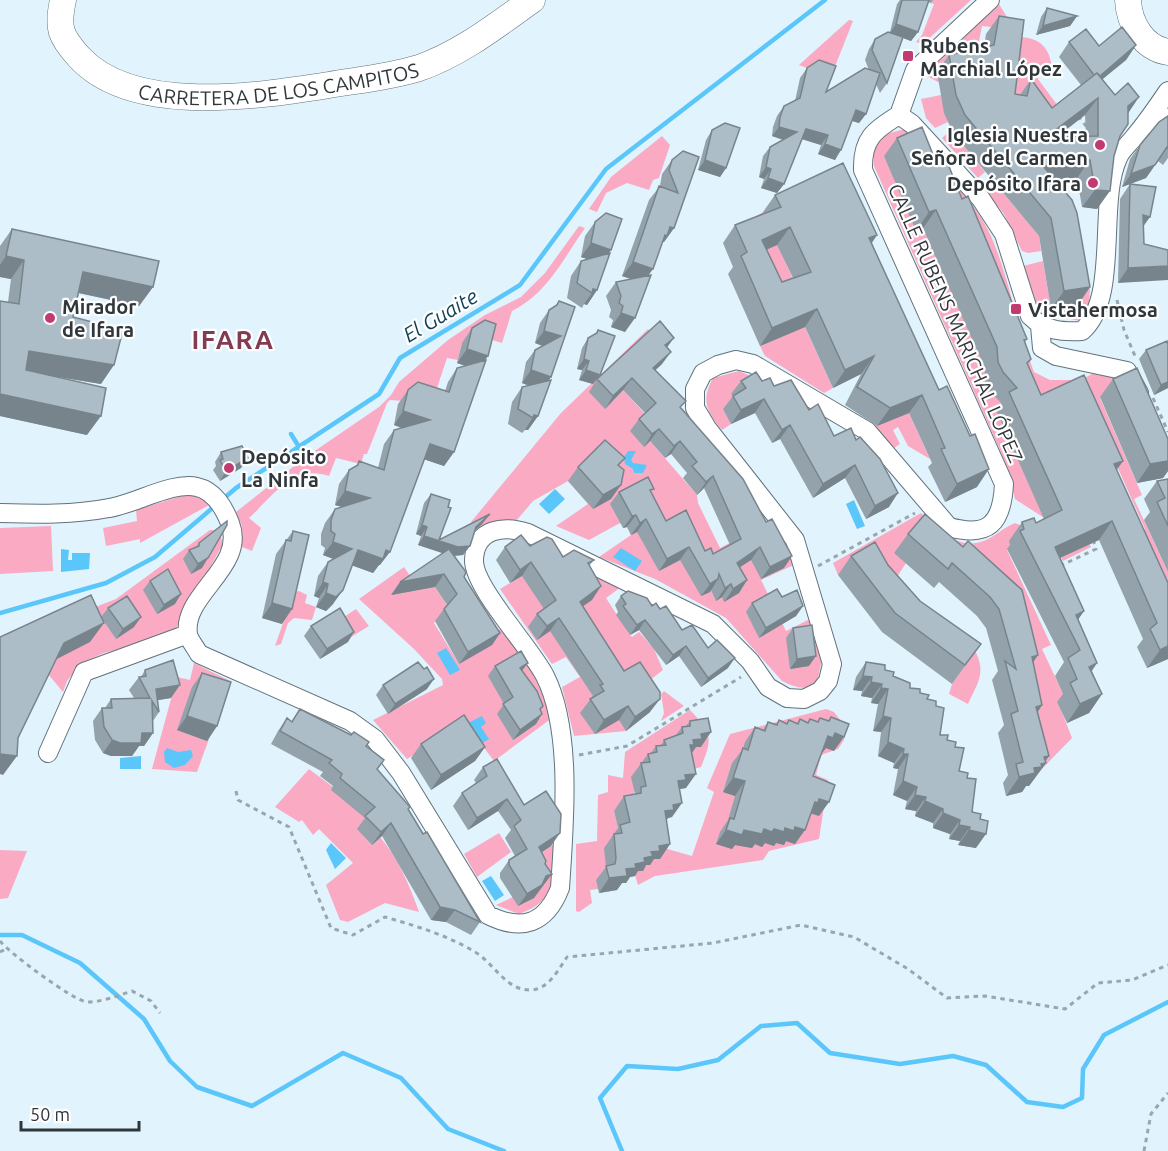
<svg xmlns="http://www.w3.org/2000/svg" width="1168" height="1151" font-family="Ubuntu,sans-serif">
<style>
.green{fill:#faaac2;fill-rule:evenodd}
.water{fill:#5bc6fa}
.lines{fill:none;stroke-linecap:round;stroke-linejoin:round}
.stream{stroke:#5bc6fa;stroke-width:4.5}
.lane-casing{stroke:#62727b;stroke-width:10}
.street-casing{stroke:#62727b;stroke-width:20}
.secondary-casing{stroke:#62727b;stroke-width:27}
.path{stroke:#98a6ae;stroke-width:3;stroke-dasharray:4.5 4.5;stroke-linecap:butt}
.lane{stroke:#fff;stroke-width:9}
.street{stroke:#fff;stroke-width:18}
.secondary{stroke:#fff;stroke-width:26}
.wall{fill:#94a3ab;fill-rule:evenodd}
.shaded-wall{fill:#78848b}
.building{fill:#acbdc7;stroke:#78848b;stroke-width:1.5;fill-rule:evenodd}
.poi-dot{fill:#c33971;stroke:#fefefe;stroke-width:2}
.labels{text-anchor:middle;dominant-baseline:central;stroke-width:4.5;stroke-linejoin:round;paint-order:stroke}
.poi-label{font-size:20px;font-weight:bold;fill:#30373b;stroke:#fefefe;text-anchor:start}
.street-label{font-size:20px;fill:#30373b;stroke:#fefefe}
.water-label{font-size:21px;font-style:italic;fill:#103f54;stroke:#fefefe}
.district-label{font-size:26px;font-weight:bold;letter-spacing:1.5px;fill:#813b53;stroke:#fefefe}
</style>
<rect width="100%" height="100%" fill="#e1f4fe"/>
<!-- green -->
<path class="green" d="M932 0H971L923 44 916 42 922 35 934 4 931 3Z
M999 4 1015 30 1012 37C1036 36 1049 43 1052 68L1039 69 1038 79 1061 110 1072 139 1065 159 1006 81 991 27 982 26 974 67 938 82 925 75Z
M849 20 853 21 834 69 815 71 799 65Z
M941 95 948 122 935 128 926 118 921 99Z
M905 129C932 149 977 205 991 236 1010 280 1017 328 1034 372L1050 380H1071L1122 495 1033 412 1091 547 1063 561 1061 557 1086 545 1015 499 1010 476 999 448 874 166 873 145 882 135ZM909 146 994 395 985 380 984 365 923 228 917 231Z
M951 130 985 172 978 178 942 138Z
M662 136 670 145 659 178 653 180 649 190 627 183 606 193 597 212 589 209 611 177Z
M993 181 1039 236 1041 251 1028 253 1022 251 1004 214 984 189Z
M763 212 797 288 789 293 833 388 824 393 765 356 760 346 786 335 749 221Z
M579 226 585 228C563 259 548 293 512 311L502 343 486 338 462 343 458 360 447 358 432 403 390 400 387 403 367 454H364L361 464 336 458 329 476C293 464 274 495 249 518L261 528 252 551 242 547V526L236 512 303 459 379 407 391 395 399 382 448 340 485 315 521 297 545 273Z
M1043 261 1051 309 1075 288 1090 286 1089 309 1080 321C1030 311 1038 314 1023 266Z
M648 329 651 334 623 390 647 416 650 441 697 495 698 503 720 548 768 523 796 564 761 580 786 631 810 619 822 658 817 684C805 691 794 687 782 681L726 618 655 579 599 557 631 535 627 527 620 523 589 540 556 526 588 504 568 481 533 501 516 521 483 532 471 522 561 413Z
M739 371 753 377 732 394 736 402 731 424 722 430C706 411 701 400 713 378Z
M1103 373 1121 377 1100 398 1142 495 1134 499 1168 572V593L1140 532 1145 529 1079 381 1092 374Z
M908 411 930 459 908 446 898 427 893 430 900 444 894 448 874 427Z
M185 495H195L211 504 140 543V539L106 546 103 528 137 521 136 510Z
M921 513C938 530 960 552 986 540 997 535 1004 527 1015 523L1025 527 1030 538 1007 550 1051 645 1042 649 1065 698 1058 702 1072 738 1036 775 1009 609 906 563 897 577 902 591 974 649C987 672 978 682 968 704L949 694 952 684 967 663 862 561 838 575 833 563Z
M51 526 53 571 0 574V528Z
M210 530H219L223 544 175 630 155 640 104 653 81 663 67 681 63 692 48 674 77 614 116 599Z
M404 567 413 580V591L435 587 448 607 434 623 459 664 487 637 502 628C527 661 538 680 552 718L494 761 466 724 407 759 373 720 443 685 442 679 414 649 359 599Z
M587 571 621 587 606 598 630 635 632 637 639 632 654 649 663 670 640 688 651 705 650 712 626 731 574 736 562 687 580 677 566 657 552 664 500 589 522 576Z
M299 591 307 595 305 603 316 607 312 620 294 618 288 623 281 644 275 646 294 592Z
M356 609 369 626 346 640 336 622Z
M194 663 230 681 197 772 152 769 177 677 190 680Z
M664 691 684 706 661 721 664 713 661 694Z
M826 709 834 712 845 726 844 740 838 749 821 755 816 775 828 780 819 839 769 851 763 860 655 876 638 885 634 872 657 846 692 856 714 792 707 788 730 734Z
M690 710C712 733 713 738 701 767L690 770 686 754 697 729 634 792V801L614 811C615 817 618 824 618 830 618 833 601 882 598 889L590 890 592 903 579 912 576 911V844L597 841 598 795 608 792V775L623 778 625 752Z
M309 769 333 787 367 782 372 844 380 837C398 858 410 886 419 912L385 903 348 922 340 920 326 885 353 863 319 829 313 835 302 820 299 822 275 807Z
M499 833 511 852 477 877 464 854Z
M554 844C552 880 558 900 519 914L496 905 513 897 536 856Z
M0 850 27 851 8 898 0 899Z"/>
<!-- water -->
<path class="water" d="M628 451H636L631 460 633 463 647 465 643 473H634L633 469 625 464 624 457Z
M555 489 565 499 549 514 539 504Z
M854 500 865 526 857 529 846 504Z
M621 548 642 561 635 571 613 557Z
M61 549 69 550 68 560H72V553H90L89 569 61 572Z
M446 648 460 670 450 675 437 653Z
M482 716 486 723 481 727 489 739 481 744 466 724Z
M167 748 178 752 191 750 193 756 185 765 174 768 165 762 164 752Z
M141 756V769H120V758Z
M331 843 346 858 335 869 326 850Z
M491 876 504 895 495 901 482 881Z"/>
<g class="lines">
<!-- stream -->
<path class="stream" d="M291 434 304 455
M222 500 236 488 379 394 400 358 520 285 606 169 825 0
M0 613 106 583 155 557 216 505
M0 935H22L80 963 144 1019 170 1061 197 1087 252 1106 343 1053 401 1078 448 1129 504 1151
M622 1151 600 1098 627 1066 678 1069 718 1060 761 1026 797 1023 830 1053 900 1064 953 1056 986 1065 1027 1102 1063 1107 1082 1098 1083 1069 1104 1035 1168 1002"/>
<defs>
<path id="lane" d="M1150 129 1168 113"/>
<path id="street" d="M899 115 912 124 981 199 1004 234 1030 316C1045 331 1062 332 1082 331 1120 298 1097 203 1118 158 1121 150 1130 143 1135 136 1147 122 1157 107 1168 91
M899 115 915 70 990 0
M1040 326 1042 348 1056 356 1127 371 1139 393
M0 513C37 514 73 515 109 508 135 504 173 481 197 487 215 491 224 508 230 523 247 567 182 594 188 634 189 640 196 648 199 654L350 721 375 739 401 773 488 915C522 932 546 924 560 888 564 827 573 731 545 676 531 648 473 587 474 560 475 528 504 525 528 533L713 624 750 661 768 687 787 698 804 699 820 691 828 681 832 664 795 540 707 428 695 408V389L703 373 718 365 736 360 753 364 867 431 949 527C989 538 1002 523 1004 484L863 170C862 139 874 130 899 115
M48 753 84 672 188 634"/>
<g id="secondary">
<path id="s1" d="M63 0C57 28 60 36 79 57 133 116 259 96 329 85 359 80 390 77 419 68 460 54 497 25 532 0"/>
<path d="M1128 0C1129 23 1143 48 1168 52"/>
</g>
</defs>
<!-- lane casing -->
<use href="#lane" class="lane-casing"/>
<!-- street casing -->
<use href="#street" class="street-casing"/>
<!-- secondary casing -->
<use href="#secondary" class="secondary-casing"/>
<!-- path -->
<path class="path" d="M1078 116 1087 127
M1117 300 1124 330 1135 356
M1153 398 1168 432
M818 566 915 513
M1060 566 1096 549 1093 539
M579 755 627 746 741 677
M236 791 238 800 289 827 331 928 353 935 385 917C416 926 447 935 475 952 494 963 506 991 531 990 549 989 558 970 567 957L713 943 801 925 854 937 908 969 947 998 985 996 1065 1009 1098 983 1132 980 1168 965
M0 941C9 953 74 1001 87 1002 102 1002 117 996 132 991L151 1001 160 1013
M0 952 6 949
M1144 1151 1151 1114 1168 1093"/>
<!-- lane -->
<use href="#lane" class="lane"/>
<!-- street -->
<use href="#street" class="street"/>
<!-- secondary -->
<use href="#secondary" class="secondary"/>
</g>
<!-- wall -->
<path class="wall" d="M900 0H933L931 3 928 2 918 32 911 41 903 38 887 83 880 93 876 84 866 114 859 123 852 121 835 160 818 154 821 145 801 139 784 184 777 193 761 188 764 179 759 177 763 156 770 147 783 140 772 136 773 127 777 116 784 106 795 101 800 78 807 68 826 92 869 70 865 60 869 49 875 39 890 32 897 4Z
M1047 8 1077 16 1070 26 1036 35 1041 17Z
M999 16 1015 94 1020 95 1031 79 1052 108 1081 85 1059 57 1069 42 1099 46 1136 45 1126 60 1102 79 1128 113 1097 209 1082 207 1077 178 1055 180 1078 305 1051 309 1039 236 953 133 944 113 937 72 949 55 984 47 986 34ZM1085 115 1086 136 1057 137Z
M1168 116V158L1163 165 1158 161 1146 178 1122 187 1130 159 1140 145Z
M712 130 726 168 720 177 698 170 706 140Z
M897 138 934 157 962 199 1027 339 1025 342 1031 359 1027 365 1041 395 1123 461 1117 469 1168 659 1147 668 1137 647 1143 639 1099 540 1060 558 1084 611 1078 619 1097 663 1092 671 1102 694 1089 713 1067 723 1057 702 1063 694 1055 676 1064 662 1007 549 1010 545 1009 541 1022 522 1036 523 1044 519 996 410 1001 403 990 391 985 380 984 366 939 265 923 228 916 231 884 156Z
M683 151 674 228 664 242H663L662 243 625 332 611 327 613 320 609 317 611 310 606 296 616 282 631 279 622 276 649 200 660 186 662 174 672 160Z
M1130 184 1143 227 1144 244 1168 250 1118 283 1120 199Z
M775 195 877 235 872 243 977 487 945 502 928 467 932 463 909 413 877 426 845 405 861 374 833 388 805 327 760 346 728 274 733 267 723 243 735 225 763 214V212ZM777 245 793 278 782 282 766 250Z
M595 222 611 250 609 253 597 290 587 305 584 304 582 308 567 298 571 276 581 261 588 259 581 257 585 236Z
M12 229 153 287 139 306 78 293 73 317 101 384 59 377 87 435 0 416V301L8 302 11 279 0 277V246Z
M559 301 551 377 549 380 538 416 528 430H525L522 433 508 424 512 402 522 387 529 386 522 383 526 362 535 350 542 346 535 343 540 323 549 310 555 306Z
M472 328 488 356 485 360 454 452 444 466 424 459 380 565H379L373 573 352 565 333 604 326 611 316 607 319 598 314 596 318 576 328 562 333 559 323 555 325 548 321 545V534L325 523 335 509 342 507 335 505 339 484 349 470 356 466 359 461 378 468 384 444 394 430 401 428 394 425 398 404 408 390 445 391 448 382 457 368 465 366 457 363 462 343Z
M598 330 600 375 593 384 579 380 582 370 577 369 582 348 588 338 594 335Z
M1168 344V388L1154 395 1139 359 1146 350Z
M667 347 662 364 655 370 681 409 784 568 761 579 751 560 740 567 747 580 739 593 724 602 722 597 716 601 711 590 710 592 701 596 680 560 659 571 637 532 631 535 627 527 623 528 610 504 619 492 651 493 666 521 705 551 713 554 730 545 704 488 697 495 683 478 687 473 671 454 665 458 650 441 644 447 630 431 639 419 645 413 623 390 605 409 589 392 597 379Z
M1113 379 1168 439V471L1163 478 1137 483 1100 397Z
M741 381H762L774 386 809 410 834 436 856 440 889 507 866 519 845 478 813 498 780 439 772 443 755 413 731 424 723 409 733 396 731 394Z
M221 452 241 468 220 481 213 470 216 466 215 462Z
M619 466 611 499 593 509 568 481 578 467Z
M1168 479V572L1144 520 1150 512 1144 499 1157 481Z
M431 494 439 540 483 523 474 531 470 546 463 555 454 556 464 577 500 633 492 645 459 664 435 621 447 605 435 587 391 595 443 553 418 545 421 536 416 534 424 503Z
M925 514 1038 655 1033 662 1042 705 1038 712 1049 756 1045 761 1046 763 1029 786H1026L1022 792 1006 796 1003 783 1008 775 998 733 1004 725 992 680 998 671 986 628 977 616 939 582 934 588 894 553 908 534Z
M293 531 282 624 262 618 276 554Z
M199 543 202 568 191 574 183 559 189 550 196 547Z
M530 546 563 557 594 560 589 566 592 600 583 606 650 712 626 731 619 720 595 734 580 713 593 696 550 631 537 640 528 627 537 614 544 609 522 576 510 583 496 560 505 547Z
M851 556 888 565 920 601 981 644 952 684 882 632 838 575Z
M150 581 175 604 157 614 143 590Z
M621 596 660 609 682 630 708 648 728 668 701 687 679 656 666 665 639 630 630 635 616 615 618 612 615 605Z
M782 597 803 606 796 616 759 638 746 612 752 603Z
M108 608 134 627 116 639 101 617Z
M311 626 348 642 320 659 304 636Z
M793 628 809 666 790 669 786 638Z
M866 662 885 670 910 688 920 693 936 706 940 735 955 747 959 771 967 778 976 848 958 845 960 841 949 839 950 834 933 828V823L915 816 916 811 905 809 907 801 893 795 898 769 893 768 894 763 878 756 881 732 873 731 878 704 871 703 872 698 861 696 862 691 853 690 856 677Z
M495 666 522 671 543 706 540 710 536 724 513 740 497 714 504 704 488 676Z
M424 669 427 689 388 714 376 695 383 685Z
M145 670 171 698 157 700 159 712 153 721V733L144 746H139L132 756H111L103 753 95 740 93 721 102 708H105L111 699 134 698 129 690 139 677H141Z
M202 673 217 726 207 741 177 730 192 687Z
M300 709 366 746 377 770 410 807 408 809 480 922 471 935 446 922 431 920 382 836 372 845 357 829 365 818 331 790 333 786 320 776 323 772 271 744 278 731 287 718 291 722Z
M831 717 834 751 826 748 822 752 813 776 819 816 811 813 795 844 786 841 784 845 776 843 774 846 765 843 762 847 755 844 752 848 735 845 732 849 716 844 720 832 728 820 735 796 723 792 732 763 743 749 745 742 755 727 763 730 768 722 776 724 779 720 786 724 789 720 797 724 800 719 808 722 810 719 817 722 820 718 828 721Z
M690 721 701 747H696L691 753 686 788 680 789 672 817 668 818 666 821 670 844 660 859H654L650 865H646L643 871H638L635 876 630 877 626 883H622L617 890 599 893 596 880 606 867 604 848 618 828 614 811 624 796 635 794 631 777 648 754 651 753 656 746 661 745 664 740 676 735 682 727 686 726Z
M421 744 485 747 475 761 431 790 411 758Z
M483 767 524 805 551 846 542 852 545 864 543 886 541 887 534 898 518 906 500 878V873L509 860 515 856 505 838 511 830 498 811 468 830 453 806 462 793 476 783 474 780Z"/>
<!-- shaded-wall -->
<path class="shaded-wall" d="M1077 16 1070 26 1036 35 1043 26Z
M896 24 918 32 911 41 890 33Z
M1136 45 1126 60 1087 92 1097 78Z
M1139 97 1127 115 1128 106Z
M1098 98 1085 115 1033 155 1046 137Z
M856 110 866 114 859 123 849 120Z
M779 127 797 132 790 142 772 136Z
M806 129 828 135 821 145 799 138Z
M825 144 841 150 835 160 818 154Z
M705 160 726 168 720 177 698 170Z
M1090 160 1077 178 1030 183 1043 166Z
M1155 165 1146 178 1122 187 1131 174Z
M766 167 771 169 764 179 759 177Z
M768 178 784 184 777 193 761 188Z
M1095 190 1110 191 1097 209 1082 207Z
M936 210 923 228 916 231 929 212Z
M1143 215 1150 217 1140 231Z
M670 227 674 228 664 242H663L657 250 655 249Z
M790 227 777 245 749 257 762 240Z
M877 235 865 252 869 238Z
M591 243 611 250 601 264 581 257Z
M6 256 24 260 11 279 0 277V265Z
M633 262 653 269 643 283 622 276Z
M1168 266V280L1118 283 1128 268Z
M83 272 153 287 139 306 70 291Z
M1090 287 1078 305 1051 309 1064 291Z
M593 289 597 290 587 305 584 304 592 293Z
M817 309 805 327 760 346 772 328Z
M621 313 635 318 625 332 611 327Z
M544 331 561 336 552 349 535 343Z
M674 338 665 350V345Z
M467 349 488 356 478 370 457 363Z
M29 351 114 365 101 384 16 370Z
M671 352 662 364 644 381 653 368Z
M874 356 861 374 833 388 845 370Z
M584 359 589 361 582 370 577 369Z
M531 370 551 377 542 390 522 383Z
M586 370 600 375 593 384 579 380Z
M632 378 623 390 605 409 613 396Z
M1168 382V388L1154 395 1161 385Z
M0 394 101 416 87 435 0 416Z
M922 395 909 413 877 426 890 408Z
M764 399 755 413 731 424 741 410Z
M403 411 430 420 420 434 394 425Z
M534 415 538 416 528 430H525Z
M790 425 780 439 772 443 782 430Z
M659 429 650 441 644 447 652 434Z
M680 441 671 454 665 458 674 446Z
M430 444 454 452 444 466 420 458Z
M248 458 241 468 220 481 226 471Z
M1123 461 1110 479 1114 464Z
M1168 461V471L1163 478 1137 483 1150 464Z
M855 465 845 478 813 498 823 484Z
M989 469 977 487 945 502 957 484Z
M713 476 704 488 697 495 706 482Z
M621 485 611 499 593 509 603 495Z
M345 491 370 498 360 512 335 505Z
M898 493 889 507 866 519 875 506Z
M490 514 483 523 470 536 476 527Z
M636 515 627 527 623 528 632 516Z
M646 519 637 532 631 535 640 523Z
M1112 521 1099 540 1042 566 1055 547Z
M422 525 427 527 421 536 416 534Z
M424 536 470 546 463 555 451 556 418 545Z
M333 542 352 549 342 562 323 555Z
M689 547 680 560 659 571 667 559Z
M760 547 751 560 728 575 737 563Z
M358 550H386L390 552 380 565H379L373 573 348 564Z
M792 556 784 568 761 579 770 567Z
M208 558 202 568 191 574 198 564Z
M531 562 522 576 510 583 520 570Z
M444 574 435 587 391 595 400 582Z
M718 579 710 592 701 596 710 584Z
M747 580 739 593 724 602 733 589Z
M323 582 328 584 319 598 314 596Z
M731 584 722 597 716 601 725 588Z
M601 586 592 600 570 615 580 602Z
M343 590 333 604 326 611 316 607 326 593Z
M181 594 175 604 157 614 164 605Z
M272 603 292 609 282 624 262 618Z
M803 606 796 616 759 638 766 628Z
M1084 611 1071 630 1076 615Z
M141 617 134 627 116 639 123 629Z
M559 618 550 631 537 640 547 626Z
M645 620 639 630 630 635 637 625Z
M104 623 90 642 51 662 64 643Z
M354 632 348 642 320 659 327 649Z
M500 633 492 645 459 664 468 652Z
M686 646 679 656 666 665 673 655Z
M1168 646V659L1147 668 1160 650Z
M1038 655 1025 674 1032 657Z
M816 656 809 666 790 669 797 659Z
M735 658 728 668 701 687 708 678Z
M528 663 521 672 520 668Z
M1097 663 1084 681 1089 667Z
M863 676 872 677 862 691 853 690Z
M434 679 427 689 388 714 395 704Z
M871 682 882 684 872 698 861 696Z
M180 685 171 698 147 702 156 689Z
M881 688 888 689 878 704 871 703Z
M1102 694 1089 713 1067 723 1080 704Z
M660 699 650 712 626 731 635 717Z
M1042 705 1029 724 1036 707Z
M628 706 619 720 595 734 604 720Z
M542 714 536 724 513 740 520 730Z
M187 716 217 726 207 741 177 730Z
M883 716 891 718 881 732 873 731Z
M711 732 701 747H696L692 753 684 759 693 740 701 734Z
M142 733H153L144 746H139L132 756H111L103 753 112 740Z
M835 733 844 737 834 751 826 748 823 752 818 751 828 736Z
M888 742 904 749 894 763 878 756Z
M485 747 475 761 431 790 441 775Z
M0 754 17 756 3 775 0 774Z
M903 754H908L898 769 893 768Z
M1049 756 1044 763H1046L1029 786H1026L1022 792 1006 796 1019 777 1044 757Z
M696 774 686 788 680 789 676 794 678 781 685 775Z
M733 778 745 781 735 796 723 792Z
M903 781 917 787 907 801 893 795Z
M915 795 926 797 916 811 905 809Z
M507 799 498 811 468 830 477 818Z
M819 799 829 802 819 816 810 813 815 802Z
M925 801 943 809 933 823 915 816Z
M682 803 672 817 668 818 664 824 665 811 673 805Z
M943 813 960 820 950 834 933 828Z
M391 823 382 836 372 845 381 832Z
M959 825 970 827 960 841 949 839Z
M795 827 805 830 795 844 786 841 784 845 776 843 774 846 765 843 762 847 755 844 752 848 735 845 732 849 716 844 726 830H744Z
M969 830 986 834 976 848 958 845Z
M560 833 551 846 530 860 539 847Z
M670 844 660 859H654L650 865H646L643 871H638L635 876 630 877 626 883H622L617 890 599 893 609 878 635 864 659 846Z
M552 874 534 898 518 906 527 894 546 876Z
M440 907 455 910 446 922 431 920Z"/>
<!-- building -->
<path class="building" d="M902 0H929L918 32 896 24Z
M1047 8 1077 16 1043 26Z
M999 16 1024 20 1015 94 1027 96 1031 79 1052 108 1097 73 1115 95 1128 83 1139 97 1128 106V124L1120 136 1114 156 1110 191 1095 190 1090 160 1043 166 1072 200 1077 213 1090 287 1064 291 1051 218 965 115 956 95 949 55 994 45ZM1098 98V136L1046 137Z
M1122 27 1136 45 1100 76 1097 73 1094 75 1069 42 1086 29 1099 46Z
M888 32 903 37 887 83 872 50 875 39Z
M819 60 836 66 826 92 865 68 880 73 866 114 856 110 841 150 825 144 828 135 806 129 784 184 768 178 771 169 766 167 770 147 797 132 779 127 780 117 784 106 800 98 807 68Z
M1168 116V148L1167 147 1155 165 1131 174 1140 145 1159 122Z
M725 123 740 128 726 168 705 160 712 130Z
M922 127 934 157 944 154 962 199 968 196 1027 339 1024 340 1031 359 1027 363 1041 395 1084 375 1123 461 1114 464 1168 583V646L1160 650 1150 629 1157 623 1112 521 1055 547 1084 611 1076 615 1097 663 1089 667 1102 694 1080 704 1070 683 1077 679 1068 658 1080 650 1020 531 1024 529 1022 522 1034 518 1036 523 1062 510 1009 392 1017 388 1003 372 998 362 997 347 952 246 936 210 929 212 897 138Z
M683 151 699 157 674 228 670 227 667 236 665 235 653 269 633 262 659 186 678 193 669 170 672 160Z
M843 163 877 235 869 238 939 390 947 386 970 436 975 434 989 469 957 484 941 449 945 448 922 395 890 408 857 387 874 356 845 370 817 309 772 328 741 256 747 252 735 225 781 207 775 195ZM790 227 811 272 782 282 762 240Z
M1130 184 1156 187 1150 217 1143 215 1144 244 1168 250V266L1128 268Z
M606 213 622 219 611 250 591 243 595 222Z
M12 229 159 261 153 287 83 272 73 317 123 330 114 365 29 351 26 370 106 388 101 416 0 394V301L19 304 24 260 6 256Z
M610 253 597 290 593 289 592 293 577 283 581 261Z
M651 275 635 318 621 313 623 306 619 303 621 296 616 282Z
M559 301 575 307 551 377 531 370 535 350 561 336 544 331 549 310 557 305Z
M485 320 496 324 488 356 467 349 472 328Z
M660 321 674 338 665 345 671 352 653 368 686 401 680 407 743 479 766 522 772 519 792 556 770 567 760 547 737 563 747 580 733 589 731 584 725 588 719 574 718 579 710 584 689 547 667 559 646 519 640 523 636 515 632 516 619 492 648 477 654 489 650 490 666 521 686 510 705 551 711 548 713 554 741 539 713 476 706 482 692 466 697 462 680 441 674 446 659 429 652 434 639 419 656 403 632 378 613 396 597 379Z
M598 330 615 336 600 375 586 370 589 361 584 359 588 338 597 333Z
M1167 341 1168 344V382L1161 385 1146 350Z
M486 360 454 452 430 444 390 552 386 550 383 559 358 550 343 590 336 597 326 593 328 584 323 582 328 562 352 549 333 542 335 534 331 531V520L335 509 370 498 345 491 349 470 358 465 359 461 384 470 394 430 430 420 403 411 408 390 418 382 449 392 457 368Z
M1137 368 1168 439V461L1150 464 1113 379Z
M756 372 762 381 770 378 774 386 791 380 809 410 818 404 834 436 851 428 856 440 860 437 880 459 898 493 875 506 855 465 823 484 790 425 782 430 764 399 741 410 733 396 746 388 741 381Z
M551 380 538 416 534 415 533 418 518 409 522 387Z
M605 440 625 458 618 465 624 470 621 485 603 495 578 467Z
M242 446 248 458 226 471 220 460 223 459 221 452Z
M1168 479V526L1157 502 1165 498 1157 481Z
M431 494 450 500 448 507 451 508 439 540 490 514 476 527 470 546 458 547 424 536 427 527 422 525Z
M925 514 963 547 968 541 1022 590 1038 655 1032 657 1042 705 1036 707 1049 756 1044 757 1046 763 1041 764 1042 767 1034 768 1035 773 1019 777 1016 764 1023 762 1011 714 1018 711 1005 661 1016 669 999 609 990 597 952 563 948 569 908 534Z
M227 521V525L208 558 198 564 189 550 199 546V543Z
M293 531 309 535 292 609 272 603 286 540 291 541Z
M521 535 530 546 547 537 552 539 563 557 574 550 594 560 588 563 601 586 580 602 624 671 640 662 660 692V699L635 717 628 706 604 720 590 699 604 691 600 685 603 684 559 618 547 626 537 614 556 600 531 562 520 570 505 547Z
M875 542 888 565 920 601 981 644 965 665 895 613 851 556Z
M449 549 466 572 464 577 500 633 468 652 444 609 457 594 444 574 400 582Z
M168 569 181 594 164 605 150 581Z
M777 589 782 597 797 590 803 606 766 628 752 603Z
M628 591 647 598 652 606 656 603 660 609 666 606 682 630 692 625 708 648 717 640 735 658 708 678 686 646 673 655 645 620 637 625 623 606 626 604 621 596Z
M91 595 104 623 64 643 18 738 17 756 0 754V637Z
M127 596 141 617 123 629 108 608Z
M340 608 354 632 327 649 311 626Z
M812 625 816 656 797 659 793 628Z
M521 651 528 663 520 668 537 691 543 706 540 709 542 714 520 730 503 704 513 697 495 666Z
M173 660 180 685 156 689 159 712 152 701 153 733H142L141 743H120L112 740 104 727 102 708H112L111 699 150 698 139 677 146 676 145 670Z
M418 662 424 669 427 667 434 679 395 704 383 685Z
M866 662 885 665V670L894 672 893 676 910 683V688L920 689V693L929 695 927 699 936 701V706L944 708 940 735H948L947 740 956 742 955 747 964 748 959 771 968 773 967 778 976 779 972 812 981 814 980 819 988 821 986 834 969 830 970 827 959 825 960 820 943 813V809L925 801 926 797 915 795 917 787 903 781 908 754H903L904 749 888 742 891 718 883 716 888 689 881 688 882 684 871 682 872 677 863 676Z
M202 673 231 682 217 726 187 716Z
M300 709 351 735 354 732 369 742 366 746 384 760 377 769 410 807 408 809 423 834 427 832 480 922 455 910 440 907 391 823 381 832 365 816 375 807 340 778 342 774 329 763 332 760 280 731 287 718 292 722Z
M464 715 485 747 441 775 421 744Z
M831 717 849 724 844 737 835 733 833 738 828 736 813 776 835 785 829 802 819 799 818 803 815 802 805 830 795 827 794 831 785 828 784 832 774 829 772 832 764 829 762 834 744 830 742 835 726 830 730 818 734 819 745 781 733 778 743 748 748 750 755 727 765 731 768 722 777 725 779 720 787 724 789 720 798 724 800 719 808 723 810 719 818 722 820 718 829 721Z
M708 718 711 732 701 734 702 739 693 740 694 745H690L696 774 685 775 686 780 678 781 682 803 673 805 674 810 665 811 670 844 659 846 660 851 651 852 653 856 644 858 645 862 635 864 636 868 626 869 627 876 609 878 606 866 615 864 616 858 614 834 622 833 620 825 630 822 624 796 641 793V787L646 786 641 763 650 762 648 754 657 752 656 746 666 745 664 740 683 733 682 727 690 726V721Z
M497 759 524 805 546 791 561 814 560 833 539 847 546 861 545 864 552 874 546 876 542 885 527 894 509 865V860L527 849 514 826 521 820 507 799 477 818 462 793 487 776 483 767Z"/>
<!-- markers -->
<g class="poi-dot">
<rect x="902" y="50" width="12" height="12" rx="3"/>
<circle cx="1100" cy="145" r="6"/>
<circle cx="1093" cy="183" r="6"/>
<rect x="1010" y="303" width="12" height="12" rx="3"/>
<circle cx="50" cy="318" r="6"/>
<circle cx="229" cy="468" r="6"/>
</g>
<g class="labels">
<!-- poi labels -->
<g class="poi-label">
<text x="920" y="45">Rubens<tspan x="920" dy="23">Marchial López</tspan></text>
<text x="1088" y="134" text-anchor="end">Iglesia Nuestra<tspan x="1088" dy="23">Señora del Carmen</tspan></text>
<text x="1081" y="183" text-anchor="end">Depósito Ifara</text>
<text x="62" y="306">Mirador<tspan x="62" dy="23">de Ifara</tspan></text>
<text x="1028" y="309">Vistahermosa</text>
<text x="241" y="456">Depósito<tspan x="241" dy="23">La Ninfa</tspan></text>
</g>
<!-- street labels -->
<g class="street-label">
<text stroke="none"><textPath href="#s1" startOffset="273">CARRETERA DE LOS CAMPITOS</textPath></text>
<text transform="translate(956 323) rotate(66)">CALLE RUBENS MARICHAL LÓPEZ</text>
</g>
<!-- water labels -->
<g class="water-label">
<text transform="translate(440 315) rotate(-31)">El Guaite</text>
</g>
<!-- district labels -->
<g class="district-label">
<text x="233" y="339">IFARA</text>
</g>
</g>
<!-- scale -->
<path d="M21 1121v9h118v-9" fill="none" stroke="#30373b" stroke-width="3"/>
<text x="30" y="1121" font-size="18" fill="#30373b" stroke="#fefefe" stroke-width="4.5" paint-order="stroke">50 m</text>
</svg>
